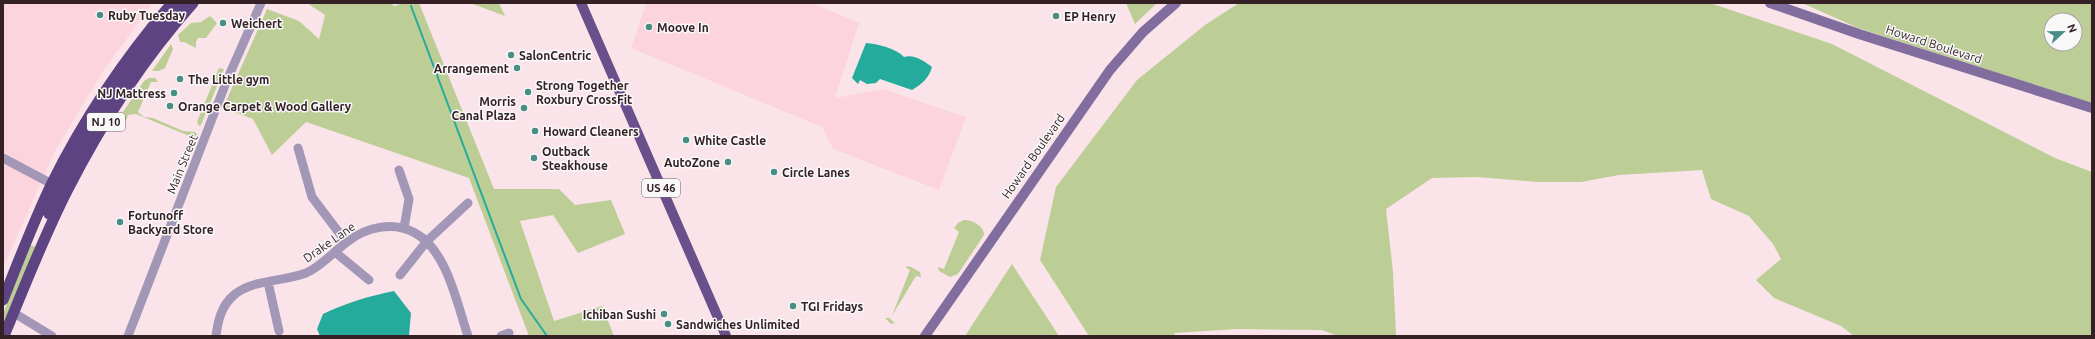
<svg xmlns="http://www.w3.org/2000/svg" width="2095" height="339" font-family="Ubuntu,sans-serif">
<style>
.built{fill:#fcd4dd}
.green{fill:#bcce96;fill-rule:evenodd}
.water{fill:#24ab9b}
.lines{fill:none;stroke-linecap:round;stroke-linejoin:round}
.stream{stroke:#24ab9b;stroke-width:2}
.minor{stroke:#a397b8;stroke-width:9}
.secondary{stroke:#816e9e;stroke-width:10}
.primary{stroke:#69508a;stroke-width:10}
.trunk{stroke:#5e4382;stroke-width:11}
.poi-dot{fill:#498e84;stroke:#f8f8f8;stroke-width:1.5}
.labels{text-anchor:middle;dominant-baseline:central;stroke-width:3;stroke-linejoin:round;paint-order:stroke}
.shield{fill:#f8f8f8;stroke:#706164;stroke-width:1}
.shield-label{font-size:11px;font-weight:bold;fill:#352025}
.poi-label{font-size:12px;font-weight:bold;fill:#352025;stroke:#f8f8f8;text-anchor:start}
.street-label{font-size:12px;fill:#352025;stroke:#f8f8f8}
</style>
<rect width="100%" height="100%" fill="#fbe4e9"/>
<!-- built -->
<path class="built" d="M3 3H153L103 71 55 151 3 268Z
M646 3H812L859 23 835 98 883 89 966 117 939 190 833 149 822 127 631 48Z"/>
<!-- green -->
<path class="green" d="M307 3H391L394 6 404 3H419L494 189H559L575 205 611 200 625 234 578 253 553 215 520 221 554 321 602 306 614 336H529L469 178 306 122 272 155 253 119 223 108 267 9 299 21 319 39 325 15Z
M470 3H499L505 16Z
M1126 3H1157L1135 24Z
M1239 3H1710L1832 44 2055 158 2092 172V336H1854L1841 326 1774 298 1756 280 1781 259 1773 244 1749 216 1711 199 1702 170 1619 175 1581 182H1538L1477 177 1432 178 1386 209 1393 272 1396 335 1394 336H1338L1322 330 1237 329 1175 333 1174 336H1089L1040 260 1056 187 1137 80 1205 25Z
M1802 3H2092V103L1858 28ZM2051 20H2075V44H2051Z
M210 16 217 23 206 38H198L196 42V48L184 42H180L178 35 191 23 201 22Z
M171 44 173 49 165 68 159 71H152Z
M219 68 224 69 201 125 199 126 197 122Z
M149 78H155L158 82H151L138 112 144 117 153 118 183 131 195 132 198 135 194 138 136 114 128 115 126 121 120 116 123 112 144 81Z
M964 220C973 220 984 226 984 235L958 274 950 277 939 271 938 267 944 269 959 232 954 228 958 223Z
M30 245 36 247 3 326V314Z
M1012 264 1059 336H965Z
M909 266 920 272 921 277 916 276 890 319 895 323 891 324 885 318H891L910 270 905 267Z"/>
<!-- water -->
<path class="water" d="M866 43C877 44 896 48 904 57 914 54 924 61 932 67 929 78 922 84 912 90L880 79 876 83 867 84 860 80 858 84 852 78Z
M394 291 411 313 409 336H320L317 329 323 314C346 303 369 296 394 291Z"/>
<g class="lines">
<!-- stream -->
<path class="stream" d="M411 6 521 299 547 336"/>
<!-- minor -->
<path class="minor" d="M298 148 312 197 346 242
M3 158 52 184
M399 170 409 199 404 228
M335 252 369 280
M400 275 427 241 468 203
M268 282 279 331
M14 313 52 336
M128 336 227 80 261 3
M216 336C218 321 221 306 234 295 253 279 283 282 306 273 322 266 333 252 347 242 366 227 393 221 415 233 447 250 457 304 468 336
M501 336 509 333"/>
<!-- secondary -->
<path class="secondary" d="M1770 3 1859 34 2092 108
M925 336 1110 70 1143 32 1176 3"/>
<!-- primary -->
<path class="primary" d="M581 3 726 336"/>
<!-- trunk -->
<path class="trunk" d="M49 214C76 142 131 61 182 3
M3 300C18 262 33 223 51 185 83 120 125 58 172 3
M4 336C24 288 43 238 67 191 101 124 143 59 193 3"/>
</g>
<!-- markers -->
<g class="poi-dot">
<circle cx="100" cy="15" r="4"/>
<circle cx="1056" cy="16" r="4"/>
<circle cx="223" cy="23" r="4"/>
<circle cx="649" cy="27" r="4"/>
<circle cx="511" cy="55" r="4"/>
<circle cx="517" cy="68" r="4"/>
<circle cx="180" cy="79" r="4"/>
<circle cx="528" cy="92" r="4"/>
<circle cx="174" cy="93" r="4"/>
<circle cx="170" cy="106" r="4"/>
<circle cx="524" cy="108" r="4"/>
<circle cx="535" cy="131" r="4"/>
<circle cx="686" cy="140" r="4"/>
<circle cx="534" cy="158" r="4"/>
<circle cx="728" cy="162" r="4"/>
<circle cx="774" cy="172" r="4"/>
<circle cx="120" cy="222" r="4"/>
<circle cx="793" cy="306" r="4"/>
<circle cx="664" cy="314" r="4"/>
<circle cx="668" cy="324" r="4"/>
</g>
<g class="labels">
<!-- shield labels -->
<g class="shield">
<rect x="87" y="113" width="38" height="18" rx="3"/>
<rect x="642" y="179" width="38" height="18" rx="3"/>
</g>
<g class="shield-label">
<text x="106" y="122">NJ 10</text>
<text x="661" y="188">US 46</text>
</g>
<!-- poi labels -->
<g class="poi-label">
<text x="108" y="15">Ruby Tuesday</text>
<text x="1064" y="16">EP Henry</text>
<text x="231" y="23">Weichert</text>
<text x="657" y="27">Moove In</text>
<text x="519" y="55">SalonCentric</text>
<text x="509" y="68" text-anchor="end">Arrangement</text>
<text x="188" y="79">The Little gym</text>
<text x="536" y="85">Strong Together<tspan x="536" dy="14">Roxbury CrossFit</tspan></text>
<text x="166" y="93" text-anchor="end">NJ Mattress</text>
<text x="516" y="101" text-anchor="end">Morris<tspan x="516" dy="14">Canal Plaza</tspan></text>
<text x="178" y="106">Orange Carpet &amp; Wood Gallery</text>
<text x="543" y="131">Howard Cleaners</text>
<text x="694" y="140">White Castle</text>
<text x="542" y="151">Outback<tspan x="542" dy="14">Steakhouse</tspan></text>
<text x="720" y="162" text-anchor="end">AutoZone</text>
<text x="782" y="172">Circle Lanes</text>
<text x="128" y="215">Fortunoff<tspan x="128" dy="14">Backyard Store</tspan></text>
<text x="801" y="306">TGI Fridays</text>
<text x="656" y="314" text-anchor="end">Ichiban Sushi</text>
<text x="676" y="324">Sandwiches Unlimited</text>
</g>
<!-- street labels -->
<g class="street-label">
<text transform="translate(1934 44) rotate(18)">Howard Boulevard</text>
<text transform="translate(1033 156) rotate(-55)">Howard Boulevard</text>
<text transform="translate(182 164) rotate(-68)">Main Street</text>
<text transform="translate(329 242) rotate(-35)">Drake Lane</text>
</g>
</g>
<!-- border -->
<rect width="2095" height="339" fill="none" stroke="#352025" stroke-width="8"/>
<!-- north arrow -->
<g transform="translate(2063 32) rotate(68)"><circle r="19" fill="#f8f8f8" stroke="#aaa2a4"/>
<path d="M0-3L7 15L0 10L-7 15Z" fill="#498e84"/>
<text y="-6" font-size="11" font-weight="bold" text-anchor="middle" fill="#352025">N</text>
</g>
</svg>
